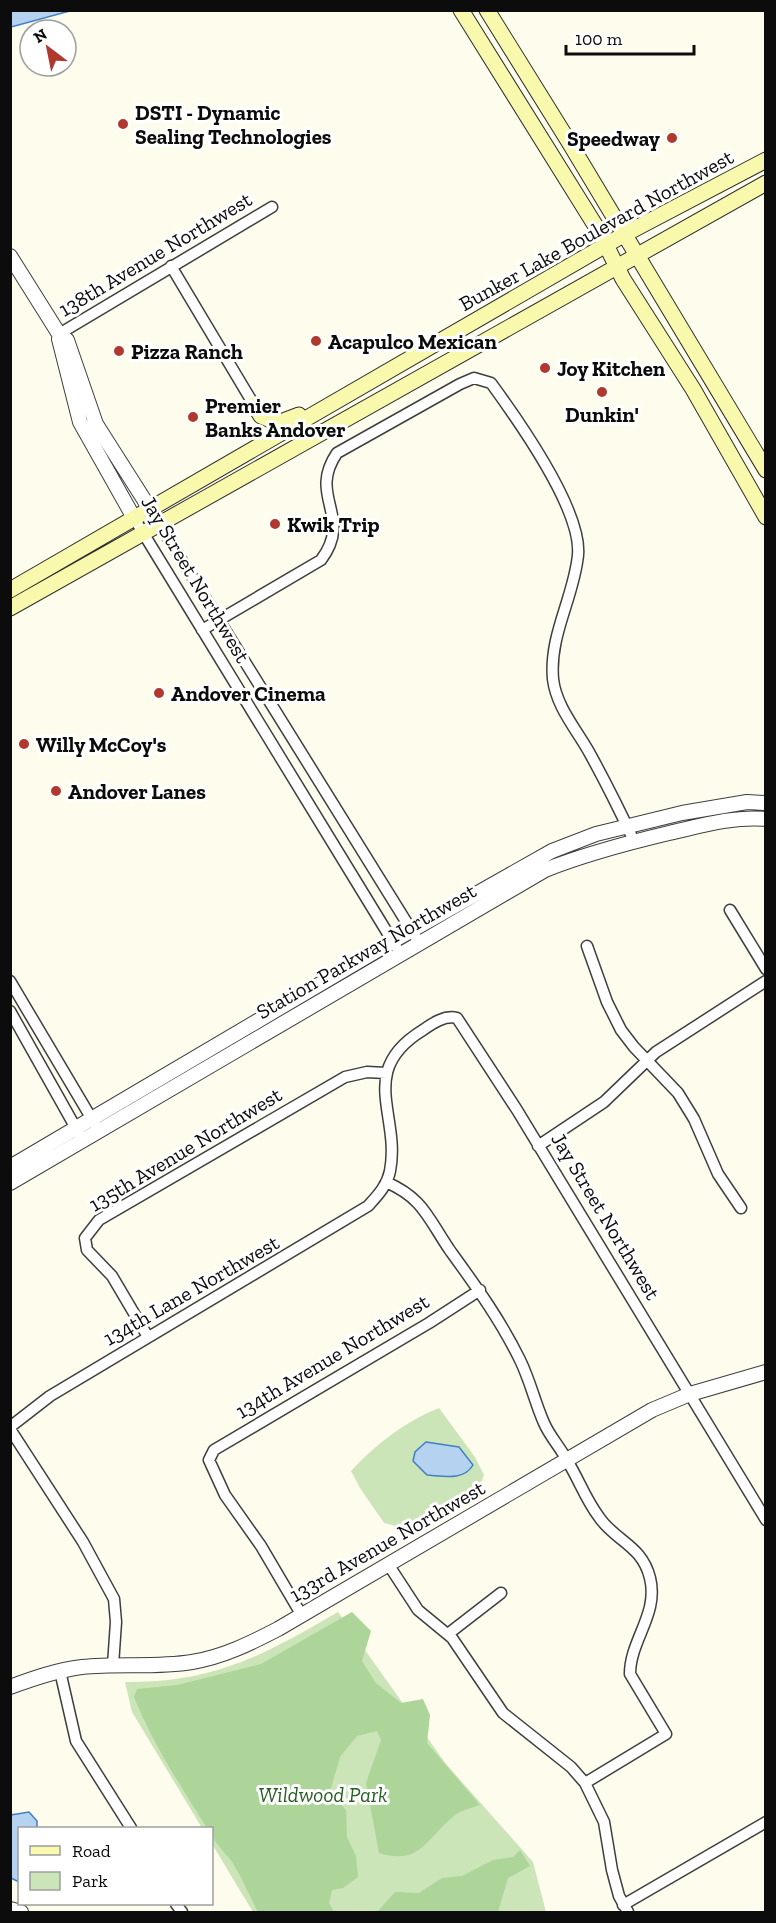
<svg xmlns="http://www.w3.org/2000/svg" width="776" height="1923" font-family="'Zilla Slab',serif">
<style>
.green{fill:#cbe5b9}
.forest{fill:#add499}
.water{fill:#b5d3f1;stroke:#4180c2;stroke-width:1.5}
.lines{fill:none;stroke-linecap:round;stroke-linejoin:round}
.minor-casing{stroke:#3f3f3f;stroke-width:13}
.tertiary-casing{stroke:#3f3f3f;stroke-width:16}
.secondary-casing{stroke:#2e2e2e;stroke-width:17}
.minor{stroke:#fff;stroke-width:10}
.tertiary{stroke:#fff;stroke-width:14}
.secondary{stroke:#f8f9ac;stroke-width:15}
.poi-dot{fill:#b0382f;stroke:#fff;stroke-width:2}
.labels{text-anchor:middle;dominant-baseline:central;stroke-width:6;stroke-linejoin:round;paint-order:stroke}
.poi-label{font-size:21px;font-weight:bold;fill:#0c0c0c;stroke:#fff;text-anchor:start}
.street-label{font-size:21px;fill:#0c0c0c;stroke:#fff}
.park-label{font-size:21px;font-style:italic;fill:#275e22;stroke:#fff}
</style>
<rect width="100%" height="100%" fill="#fefcec"/>
<!-- green -->
<path class="green" d="M439 1408 475 1457 484 1475 479 1489 415 1531 384 1523 360 1488 351 1471C376 1444 404 1422 439 1408Z
M338 1612 446 1764 533 1862 546 1912H253L212 1844V1828H202L132 1712 125 1682C214 1683 264 1655 338 1612Z"/>
<!-- forest -->
<path class="forest" d="M352 1612 371 1631 362 1661 376 1683 401 1703 423 1699 430 1715 427 1743 480 1805C472 1808 460 1810 454 1816 426 1838 421 1866 379 1853L366 1783 381 1740 377 1731 357 1736 340 1757 330 1792 346 1810 347 1837 356 1856 358 1877 343 1888 332 1890 329 1903 334 1912H258C250 1897 243 1880 234 1865 226 1851 212 1845 212 1828H207C180 1785 153 1744 134 1697L137 1689 177 1685 261 1664Z
M520 1850 530 1866 508 1878 498 1912H377L395 1892 419 1893 442 1878 462 1876 493 1860 513 1857Z"/>
<!-- water -->
<path class="water" d="M11 10H70V11L11 27Z
M426 1442 459 1447 473 1465C464 1481 443 1476 427 1475L413 1461 415 1452Z
M29 1812 37 1821V1828H20L19 1882 11 1878V1815Z"/>
<g class="lines">
<defs>
<path id="minor" d="M171 266 254 405
M59 334 272 207
M150 509 420 944
M134 518 401 955
M202 630 321 560C354 516 307 497 337 453L460 384 474 378 491 383C518 420 582 510 578 555 574 597 549 635 553 679 556 706 576 729 589 752 605 781 620 811 634 841
M730 910 766 969
M587 946 607 1002 621 1030 634 1047 678 1093 694 1119 718 1174 741 1208
M10 981 96 1126
M10 1011 82 1139
M538 1146 604 1102 656 1052 766 981
M386 1182C423 1198 428 1218 449 1249 475 1285 500 1319 520 1360 530 1380 535 1403 544 1423 550 1437 561 1448 568 1462 579 1480 586 1500 599 1517 615 1541 642 1545 650 1578 659 1614 630 1640 630 1674L666 1734 585 1783
M148 1337 112 1276 87 1250 85 1238 99 1220 345 1077 367 1072 386 1073
M10 1427 50 1396 368 1206C377 1196 387 1186 390 1171 401 1115 356 1071 423 1030 433 1023 445 1015 457 1018L517 1110 766 1520
M10 1429 83 1542 114 1599 116 1622 113 1665
M388 1564 418 1610 452 1638 503 1713 571 1767 585 1783 604 1822 612 1870 619 1896 628 1912
M301 1614 261 1546 225 1495 209 1460 214 1450 231 1440 429 1323 480 1290
M448 1634 501 1593
M60 1671 76 1741 131 1828
M176 1904 182 1912
M623 1905 766 1822"/>
<path id="tertiary" d="M10 256 59 334 67 340 96 424 150 509
M59 339 80 422 134 518
M10 1167 393 941 552 851 596 834 682 813 747 802 766 803
M10 1183 545 870C585 854 627 843 669 833 700 826 734 816 766 819
M10 1687C34 1678 57 1670 82 1667 119 1663 156 1668 192 1662 223 1657 251 1643 278 1629L652 1410 690 1394 766 1372
M10 1909 21 1912"/>
<path id="secondary" d="M461 10 600 233 623 279 693 389 766 517
M487 10 569 142 766 470
M254 405 261 416 278 423 299 415
M10 590 625 234 766 160
M10 608 766 183"/>
</defs>
<!-- minor casing -->
<use href="#minor" class="minor-casing"/>
<!-- tertiary casing -->
<use href="#tertiary" class="tertiary-casing"/>
<!-- secondary casing -->
<use href="#secondary" class="secondary-casing"/>
<!-- minor -->
<use href="#minor" class="minor"/>
<!-- tertiary -->
<use href="#tertiary" class="tertiary"/>
<!-- secondary -->
<use href="#secondary" class="secondary"/>
</g>
<!-- markers -->
<g class="poi-dot">
<circle cx="123" cy="124" r="6"/>
<circle cx="672" cy="138" r="6"/>
<circle cx="316" cy="341" r="6"/>
<circle cx="119" cy="351" r="6"/>
<circle cx="545" cy="368" r="6"/>
<circle cx="602" cy="392" r="6"/>
<circle cx="193" cy="417" r="6"/>
<circle cx="275" cy="524" r="6"/>
<circle cx="159" cy="693" r="6"/>
<circle cx="24" cy="744" r="6"/>
<circle cx="56" cy="791" r="6"/>
</g>
<g class="labels">
<!-- poi labels -->
<g class="poi-label">
<text x="135" y="112">DSTI - Dynamic<tspan x="135" dy="24">Sealing Technologies</tspan></text>
<text x="660" y="138" text-anchor="end">Speedway</text>
<text x="328" y="341">Acapulco Mexican</text>
<text x="131" y="351">Pizza Ranch</text>
<text x="557" y="368">Joy Kitchen</text>
<text x="205" y="405">Premier<tspan x="205" dy="24">Banks Andover</tspan></text>
<text x="602" y="414" text-anchor="middle">Dunkin'</text>
<text x="287" y="524">Kwik Trip</text>
<text x="171" y="693">Andover Cinema</text>
<text x="36" y="744">Willy McCoy's</text>
<text x="68" y="791">Andover Lanes</text>
</g>
<!-- street labels -->
<g class="street-label">
<text transform="translate(596 230) rotate(-29)">Bunker Lake Boulevard Northwest</text>
<text transform="translate(155 254) rotate(-31)">138th Avenue Northwest</text>
<text transform="translate(196 579) rotate(59)">Jay Street Northwest</text>
<text transform="translate(366 951) rotate(-30)">Station Parkway Northwest</text>
<text transform="translate(185 1149) rotate(-31)">135th Avenue Northwest</text>
<text transform="translate(606 1216) rotate(59)">Jay Street Northwest</text>
<text transform="translate(191 1290) rotate(-30)">134th Lane Northwest</text>
<text transform="translate(332 1356) rotate(-31)">134th Avenue Northwest</text>
<text transform="translate(387 1541) rotate(-30)">133rd Avenue Northwest</text>
</g>
<!-- park labels -->
<g class="park-label">
<text x="323" y="1794">Wildwood Park</text>
</g>
</g>
<!-- border -->
<rect width="776" height="1923" fill="none" stroke="#0c0c0c" stroke-width="24"/>
<!-- legend -->
<rect x="18" y="1827" width="195" height="78" fill="#ffffff" stroke="#9e9e9e" stroke-width="1.5"/>
<rect x="30" y="1846" width="30" height="9" fill="#f8f9ac" stroke="#9e9e9e" stroke-width="1.5"/>
<text x="72" y="1857" font-size="18" fill="#0c0c0c">Road</text>
<rect x="30" y="1872" width="30" height="18" fill="#cbe5b9" stroke="#9e9e9e" stroke-width="1.5"/>
<text x="72" y="1887" font-size="18" fill="#0c0c0c">Park</text>
<!-- north arrow -->
<g transform="translate(48 48) rotate(328)"><circle r="28" fill="#ffffff" stroke="#9e9e9e" stroke-width="1.5"/>
<path d="M0-4.5L10 22L0 15L-10 22Z" fill="#b0382f"/>
<text y="-9" font-size="16" font-weight="bold" text-anchor="middle" fill="#0c0c0c">N</text>
</g>
<!-- scale -->
<path d="M566 45v9h128v-9" fill="none" stroke="#0c0c0c" stroke-width="3"/>
<text x="575" y="45" font-size="18" fill="#0c0c0c" stroke="#ffffff" stroke-width="4.5" paint-order="stroke">100 m</text>
</svg>
